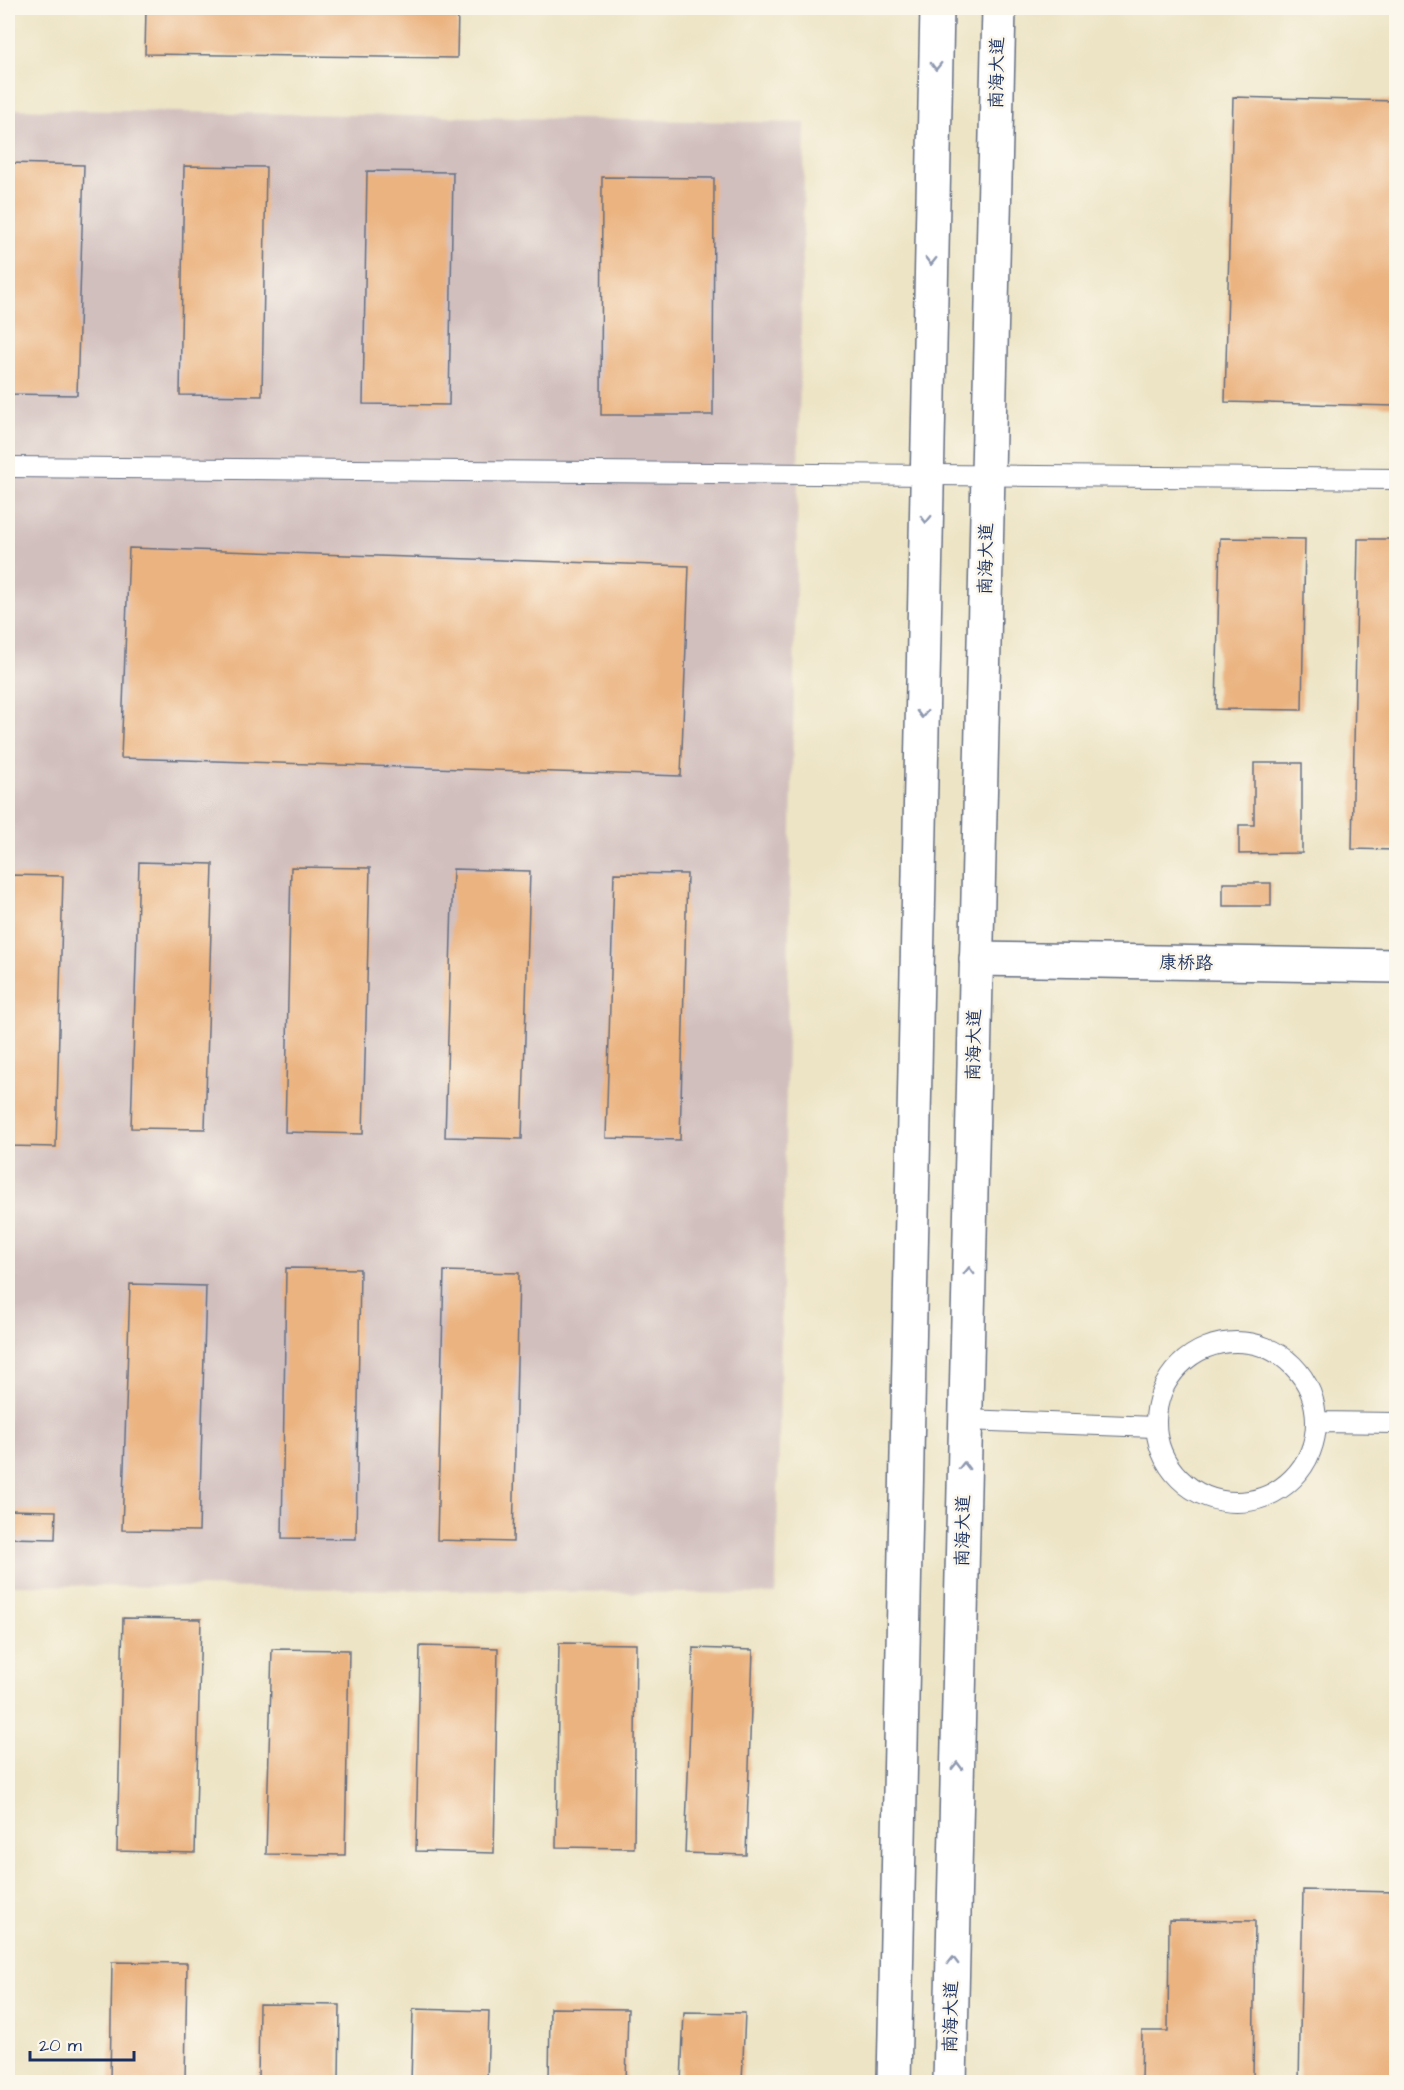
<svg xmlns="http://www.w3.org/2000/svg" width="1404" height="2090" font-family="'Architects Daughter','LXGW WenKai TC',sans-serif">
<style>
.industrial{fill:#d1bfbe}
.building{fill:#ebb380}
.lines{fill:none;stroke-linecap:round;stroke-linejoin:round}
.service-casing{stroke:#646e82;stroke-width:22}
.minor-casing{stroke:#646e82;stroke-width:36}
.secondary-casing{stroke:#646e82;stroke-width:36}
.service{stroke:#fff;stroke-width:20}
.minor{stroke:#fff;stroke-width:33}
.secondary{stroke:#fff;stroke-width:33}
.oneway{stroke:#8d97ae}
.labels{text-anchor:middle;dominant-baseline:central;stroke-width:5;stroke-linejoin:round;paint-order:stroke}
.street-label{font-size:18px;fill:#1b2f5e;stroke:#fbf7ec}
</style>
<rect width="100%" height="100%" fill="#fbf7ec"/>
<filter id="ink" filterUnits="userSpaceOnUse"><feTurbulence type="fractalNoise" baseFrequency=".0167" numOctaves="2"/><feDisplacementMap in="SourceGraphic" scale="12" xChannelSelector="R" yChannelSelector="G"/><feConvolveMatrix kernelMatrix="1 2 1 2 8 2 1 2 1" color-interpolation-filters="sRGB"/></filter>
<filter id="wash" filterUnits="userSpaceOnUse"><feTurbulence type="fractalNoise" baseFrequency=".008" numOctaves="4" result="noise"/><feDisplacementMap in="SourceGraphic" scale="24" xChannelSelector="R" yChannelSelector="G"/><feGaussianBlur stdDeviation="1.35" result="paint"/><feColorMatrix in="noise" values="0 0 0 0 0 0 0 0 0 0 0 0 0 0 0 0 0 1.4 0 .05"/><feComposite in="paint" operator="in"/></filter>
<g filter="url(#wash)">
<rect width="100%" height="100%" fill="#ede4c5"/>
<!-- industrial -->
<path class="industrial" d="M8 109 805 123 776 1594 8 1585Z"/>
<g id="blocks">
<!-- building -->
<path class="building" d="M146 8H458L457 58 145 54Z
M1233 97 1396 101V406L1225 402Z
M8 163 84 165 77 395 8 394Z
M184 166 266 167 262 396 180 395Z
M367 171 453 172 449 405 363 404Z
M602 177 714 178 713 415H601Z
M1220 538 1305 539 1302 710 1216 709Z
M1358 539H1396V850L1352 849Z
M129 548 689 566 681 776 121 758Z
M1254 763H1302V853L1239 854V825H1254Z
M139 862 213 864 205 1129 131 1128Z
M291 867 370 868 363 1134 285 1132Z
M453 869 530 871 522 1139 445 1137Z
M614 873 687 874 680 1140 606 1138Z
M8 875 63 876 56 1147 8 1146Z
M1223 883H1271V906H1223Z
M286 1268 360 1269 356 1539 282 1538Z
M444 1271 519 1273 513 1542 437 1540Z
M130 1284 206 1286 199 1531 122 1530Z
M8 1510 56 1511 55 1539 8 1538Z
M123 1618 201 1619 195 1853 117 1851Z
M559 1643 636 1644 634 1848 556 1847Z
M420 1646 498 1648 494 1853 416 1851Z
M693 1648 753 1650 746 1855 685 1853Z
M272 1649 349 1650 345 1855 266 1854Z
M1303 1890 1396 1892V2082H1299Z
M1169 1920 1255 1921 1253 2082H1141L1142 2031H1168Z
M112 1962 187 1963 185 2082H110Z
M259 2004 340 2005 339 2082H258Z
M550 2008 628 2009 626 2082H549Z
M413 2009 489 2011 487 2082H411Z
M684 2012 745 2013 742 2082H681Z"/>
</g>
</g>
<g filter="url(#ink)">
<use href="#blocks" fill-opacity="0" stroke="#646e82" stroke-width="1.5"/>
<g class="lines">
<defs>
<path id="service" d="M8 467 1396 479
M1156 1422a80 80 0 1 1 160 0a80 80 0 1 1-160 0Z
M965 1420 1155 1427
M1317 1422 1396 1423"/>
<path id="minor" d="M976 959 1396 966"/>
<path id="secondary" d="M894 2082 937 8
M950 2082 999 8"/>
</defs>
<!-- service casing -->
<use href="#service" class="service-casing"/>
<!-- minor casing -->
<use href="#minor" class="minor-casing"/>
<!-- secondary casing -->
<use href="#secondary" class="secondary-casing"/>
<!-- service -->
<use href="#service" class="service"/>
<!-- minor -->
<use href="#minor" class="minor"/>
<!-- secondary -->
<use href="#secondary" class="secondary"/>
</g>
<!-- one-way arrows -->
<defs><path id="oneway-chevron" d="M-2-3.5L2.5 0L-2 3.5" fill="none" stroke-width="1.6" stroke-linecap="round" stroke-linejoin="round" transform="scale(1.5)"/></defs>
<g class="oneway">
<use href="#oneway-chevron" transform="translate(936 66) rotate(91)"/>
<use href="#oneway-chevron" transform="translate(931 261) rotate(91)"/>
<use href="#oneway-chevron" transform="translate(926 519) rotate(91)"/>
<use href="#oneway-chevron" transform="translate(922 714) rotate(91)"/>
<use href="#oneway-chevron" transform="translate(969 1271) rotate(-89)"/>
<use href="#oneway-chevron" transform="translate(964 1466) rotate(-89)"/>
<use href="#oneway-chevron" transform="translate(957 1766) rotate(-89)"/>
<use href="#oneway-chevron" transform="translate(953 1961) rotate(-89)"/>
</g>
</g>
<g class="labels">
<!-- street labels -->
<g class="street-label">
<text transform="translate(997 73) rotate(-89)">南海大道</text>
<text transform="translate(986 559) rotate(-89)">南海大道</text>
<text transform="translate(1186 963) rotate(1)">康桥路</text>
<text transform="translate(974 1045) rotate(-89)">南海大道</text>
<text transform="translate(963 1531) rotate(-89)">南海大道</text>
<text transform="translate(951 2017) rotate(-89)">南海大道</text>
</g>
</g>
<!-- margin -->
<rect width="1404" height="2090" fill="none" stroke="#fbf7ec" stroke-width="30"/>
<!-- scale -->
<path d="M30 2051v9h104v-9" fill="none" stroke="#1b2f5e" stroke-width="3"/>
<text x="39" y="2051" font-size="18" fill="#1b2f5e" stroke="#fbf7ec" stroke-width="4.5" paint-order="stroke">20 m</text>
</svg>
